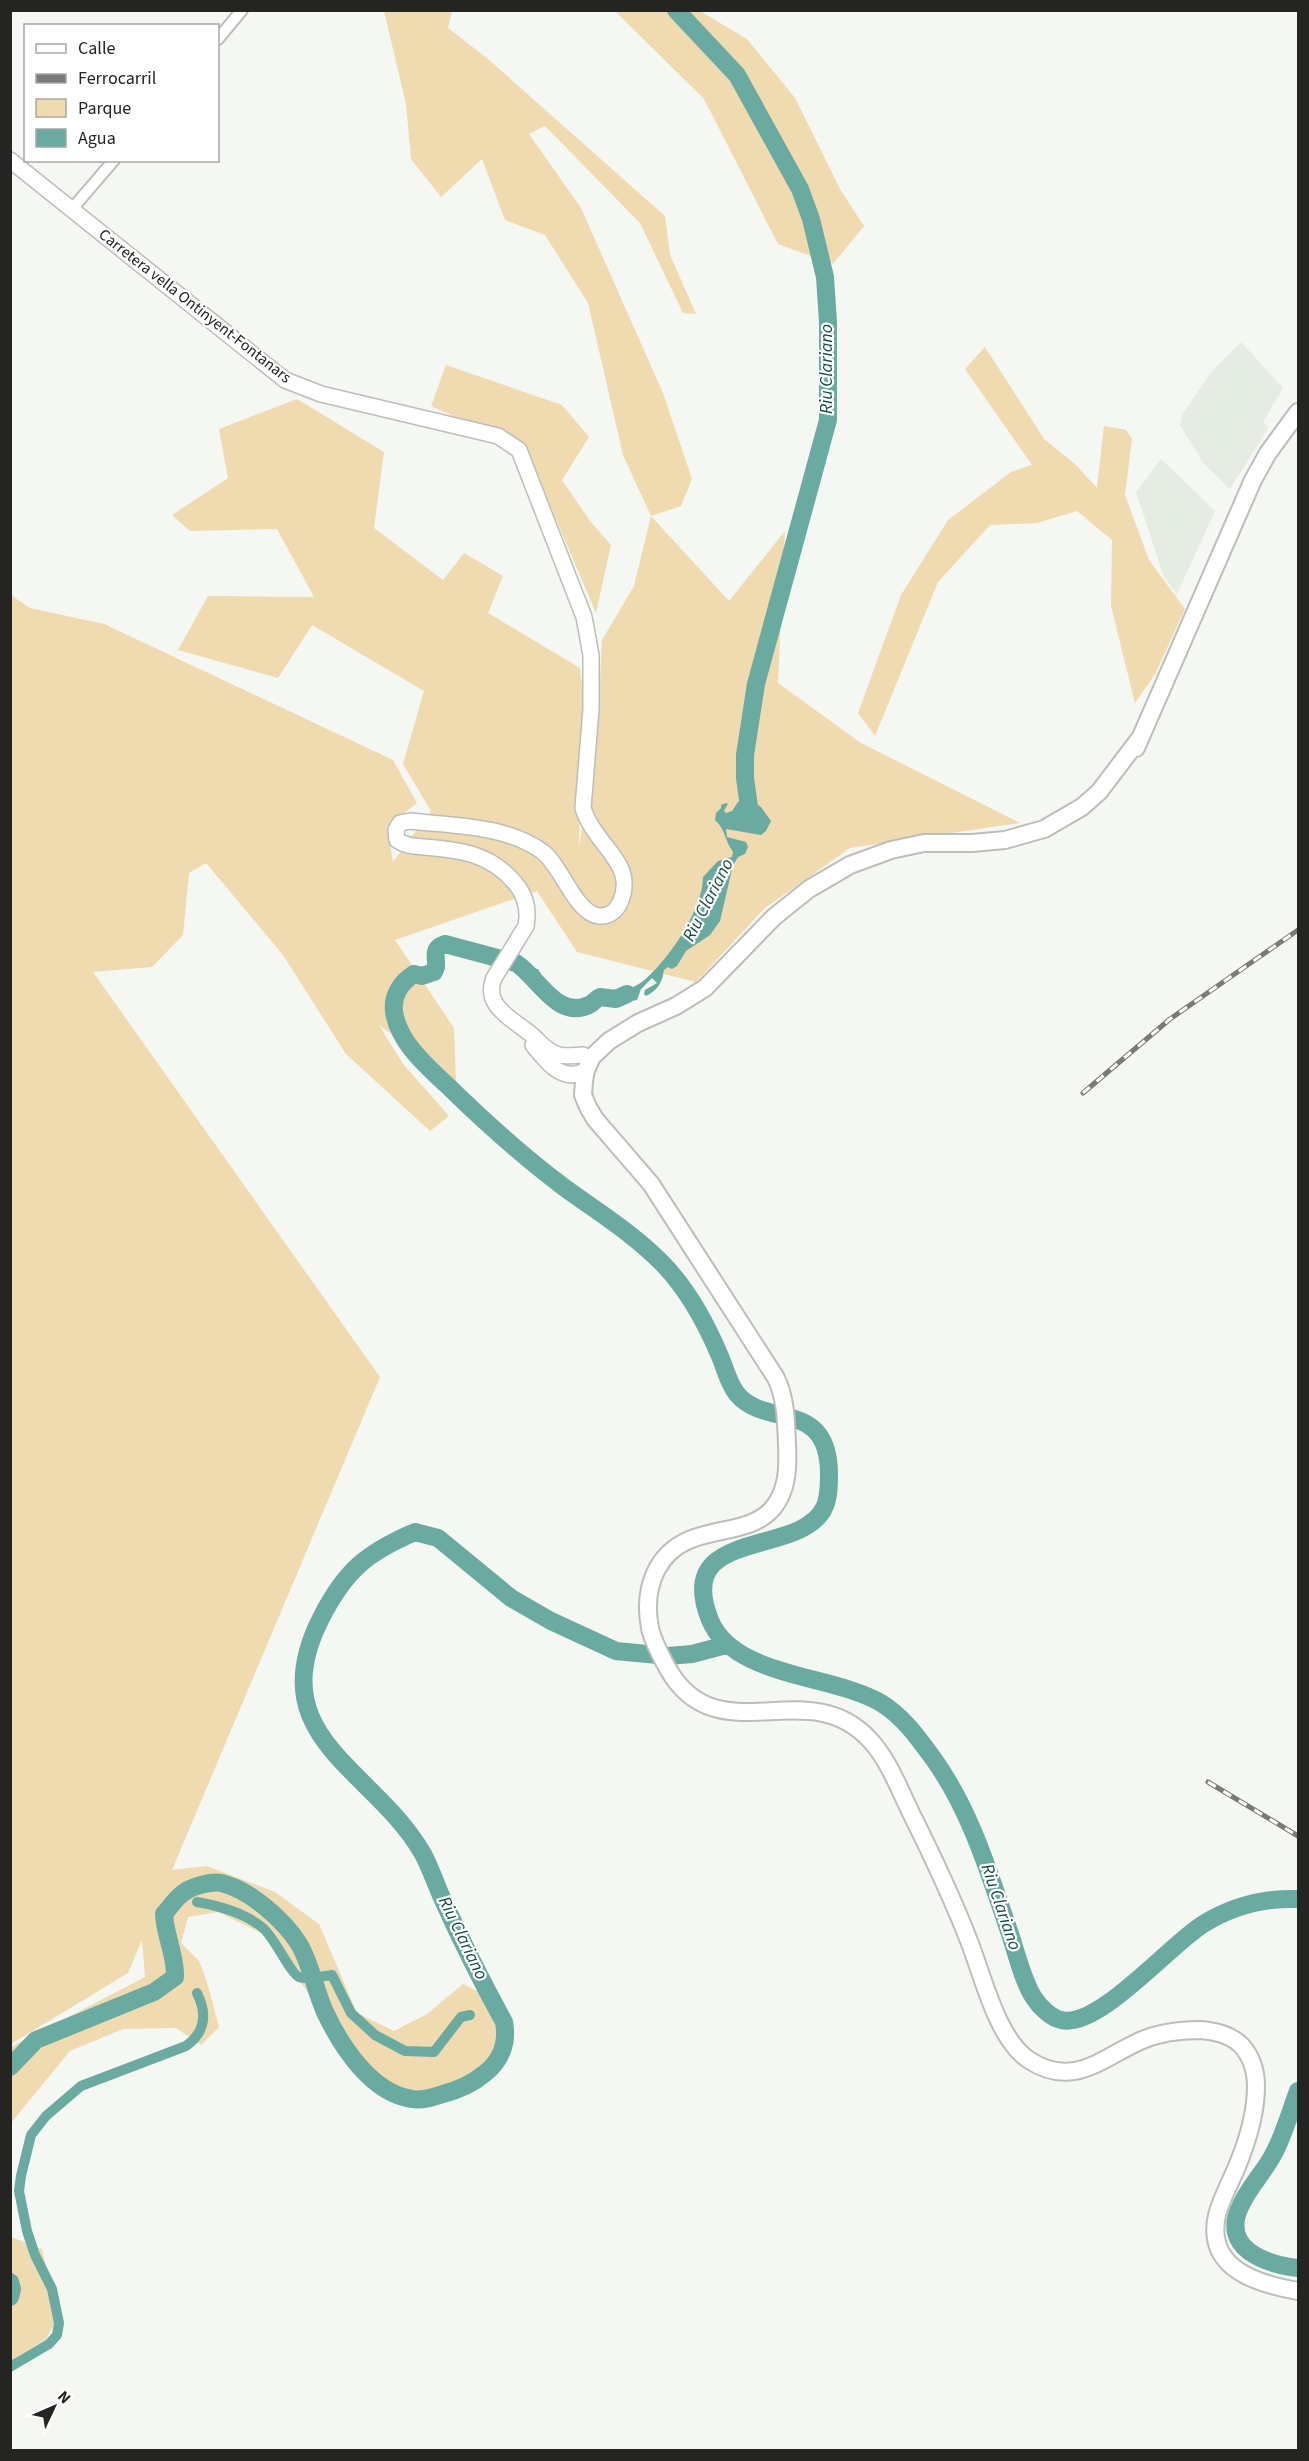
<svg xmlns="http://www.w3.org/2000/svg" width="1309" height="2461" font-family="'Source Sans 3',sans-serif">
<style>
.built{fill:#e5ece1}
.green{fill:#f0dab0}
.water{fill:#6aaba1}
.lines{fill:none;stroke-linecap:round;stroke-linejoin:round}
.canal{stroke:#6aaba1;stroke-width:10}
.river{stroke:#6aaba1;stroke-width:18}
.street-casing{stroke:#bbbeb9;stroke-width:14}
.secondary-casing{stroke:#bbbeb9;stroke-width:18}
.primary-casing{stroke:#bbbeb9;stroke-width:20}
.street{stroke:#fff;stroke-width:10}
.secondary{stroke:#fff;stroke-width:15}
.primary{stroke:#fff;stroke-width:16}
.rail-casing{stroke:#797b78;stroke-width:5}
.rail{stroke:#fff;stroke-width:3;stroke-dasharray:9;stroke-linecap:butt}
.labels{text-anchor:middle;dominant-baseline:central;stroke-width:4.5;stroke-linejoin:round;paint-order:stroke}
.street-label{font-size:16px;fill:#242523;stroke:#fff}
.water-label{font-size:18px;font-style:italic;fill:#114b44;stroke:#fff}
</style>
<rect width="100%" height="100%" fill="#f4f7f2"/>
<!-- built -->
<path class="built" d="M1241 342 1283 388 1263 422 1269 427 1230 489 1204 464 1180 425 1182 415 1212 371Z
M1161 459 1215 511 1177 594 1164 577 1136 492Z"/>
<!-- green -->
<path class="green" d="M384 11H452L448 28 488 59 665 216 670 255 696 314 683 313 640 223 545 126 529 134 581 208 663 393 692 479 681 506 651 516 729 601 785 531 778 683 861 743 1020 823 850 848 765 908 696 982 577 952 537 891 395 940 454 1028 456 1082 379 1025 403 1064 449 1116 430 1131 346 1054 283 955 206 863 189 873 183 935 152 967 93 972 380 1377 172 1870 207 1866 275 1892 319 1924 357 2013 394 2031 427 2014 463 1984 502 2004 506 2059 451 2101 365 2085 310 1995 263 1934 218 1912 188 1917 181 1943 199 1961 207 1982 219 2027 201 2045 176 2028 123 2029 70 2051 11 2123V2047L145 1977 142 1940 128 1973 11 2044V595L30 608 104 624 393 760 417 803 387 827 393 862 431 811 403 764 424 691 312 625 278 678 178 650 208 596 314 597 277 529 190 531 172 515 228 478 219 429 297 399 384 452 374 528 443 580 464 553 503 576 488 613 580 668 583 694 579 847 597 738 602 640 634 586 651 516 623 455 588 303 545 235 505 220 482 159 441 197 411 159 406 104Z
M615 11H700L747 39 795 98 840 189 864 226 833 264 778 244 704 99Z
M985 347 1044 439 1075 464 1097 488 1104 426 1126 430 1132 439 1125 495 1149 560 1185 609 1155 674 1135 703 1111 606 1112 540 1077 511 1037 523 990 525 938 582 875 736 858 713 901 595 948 520 1011 472 1032 465 965 369Z
M446 365 562 405 589 437 562 480 590 521 611 545 596 613 526 449 431 406Z
M11 2237 42 2249 58 2317 46 2339 11 2361Z"/>
<!-- water -->
<path class="water" d="M747 797 761 807 771 821 766 831 761 835 726 829 727 837 746 842 748 847 745 854 738 857 733 865 720 921 710 935 686 951 677 966 672 969 668 967 664 970C662 983 658 990 646 996L644 994 645 990 657 983 652 978 641 989 637 1000 631 1001V998L626 997 617 1003 605 997 609 994 619 996C626 989 633 988 642 982 667 962 703 910 703 877L718 861 732 857 733 852C724 840 726 830 715 820L716 813 721 808V805L726 803 728 804 724 811 726 813 732 811 738 802Z
M527 960 530 968 538 969 551 991 550 994 535 989 534 979 530 980 525 972 513 970 515 967H521Z
M598 991 603 999 595 1010 570 1012 564 1008 566 1003 588 999Z"/>
<g class="lines">
<!-- canal -->
<path class="canal" d="M197 1902C220 1906 245 1913 263 1928 274 1937 291 1974 299 1977 307 1980 323 1976 332 1975L351 2013 375 2035 405 2051 434 2052 461 2017 470 2015
M10 2367 49 2344 57 2335 59 2323 52 2289 35 2255 27 2231 19 2191 21 2176 31 2135 46 2116 81 2086 186 2046C206 2032 207 2013 197 1993"/>
<!-- river -->
<path class="river" d="M676 10 737 75 800 189 811 219 825 277 828 322V420L756 684 745 755V778L751 821
M627 994 616 999 600 997C595 999 594 1003 589 1005 557 1020 539 978 516 963L445 944C431 949 437 956 436 967L434 972 422 976 414 974C401 982 392 996 394 1011 398 1043 429 1068 451 1089 487 1124 525 1158 565 1188 598 1212 634 1234 663 1264 688 1290 705 1321 719 1354 725 1367 728 1383 737 1394 766 1429 828 1398 829 1473 829 1483 829 1499 824 1508 800 1558 672 1526 710 1620 734 1678 832 1674 881 1703 904 1717 919 1739 935 1761 971 1812 989 1873 1009 1931 1016 1951 1023 1982 1034 1998 1039 2006 1051 2018 1061 2020 1098 2030 1172 1942 1205 1923 1233 1906 1266 1898 1298 1899
M10 2067 36 2040 154 1992 175 1977C176 1956 165 1936 164 1914 171 1906 177 1896 186 1891 194 1886 212 1881 221 1883 249 1889 284 1920 299 1944 311 1964 315 1990 325 2012 341 2046 371 2093 412 2099 422 2101 434 2097 443 2094 458 2090 472 2084 484 2074 501 2061 508 2043 504 2022 482 1982 462 1942 443 1900 436 1885 431 1869 423 1854 374 1768 260 1738 321 1618 345 1571 366 1553 415 1532L438 1538 511 1598 551 1621 616 1651 668 1656 692 1654 726 1645
M1298 2091C1290 2112 1284 2135 1273 2155 1264 2172 1249 2187 1241 2205 1219 2248 1265 2264 1298 2268
M10 2282 12 2289 10 2297"/>
<defs>
<path id="street" d="M218 39 242 10
M72 209 114 160"/>
<path id="secondary" d="M10 160 285 380 321 394 498 436 519 450 584 617 591 655V709L583 808C591 835 617 853 623 875 627 890 620 918 599 916 576 914 562 867 543 852 506 825 454 826 410 821L400 823 396 830 397 840C405 846 414 846 424 847 460 850 490 853 515 883 526 896 529 910 526 926L494 978C482 1007 515 1020 533 1036 541 1043 547 1052 559 1055 567 1057 576 1055 583 1055
M533 1045C546 1061 563 1085 586 1070"/>
<path id="primary" d="M1140 738 1099 792 1082 807 1044 829 1005 840 972 843H924L891 850 850 865 809 889 774 917 705 988 676 1006 638 1023 609 1041 592 1057 586 1070 584 1081 583 1095 588 1107 595 1119 651 1184 776 1378C786 1399 786 1421 787 1444 788 1466 788 1490 773 1508 744 1542 684 1519 657 1569 647 1588 646 1607 650 1628 653 1642 661 1656 668 1669 718 1756 806 1672 869 1739 888 1759 898 1786 910 1811 931 1853 952 1897 969 1941 983 1976 997 2039 1029 2060 1073 2089 1102 2058 1140 2041 1158 2033 1179 2030 1199 2030 1215 2031 1229 2034 1241 2045 1252 2057 1256 2070 1256 2086 1256 2111 1249 2136 1240 2159 1233 2178 1222 2196 1217 2215 1205 2269 1258 2284 1298 2291
M1136 748 1253 480 1268 453 1298 412"/>
</defs>
<!-- street casing -->
<use href="#street" class="street-casing"/>
<!-- secondary casing -->
<use href="#secondary" class="secondary-casing"/>
<!-- primary casing -->
<use href="#primary" class="primary-casing"/>
<!-- street -->
<use href="#street" class="street"/>
<!-- secondary -->
<use href="#secondary" class="secondary"/>
<!-- primary -->
<use href="#primary" class="primary"/>
<defs>
<path id="rail" d="M1083 1093 1170 1019 1298 930
M1208 1782 1298 1836"/>
</defs>
<!-- rail casing -->
<use href="#rail" class="rail-casing"/>
<!-- rail -->
<use href="#rail" class="rail"/>
</g>
<g class="labels">
<!-- street labels -->
<g class="street-label">
<text transform="translate(195 306) rotate(38)">Carretera vella Ontinyent-Fontanars</text>
</g>
<!-- water labels -->
<g class="water-label">
<text transform="translate(826 369) rotate(-90)">Riu Clariano</text>
<text transform="translate(708 900) rotate(-63)">Riu Clariano</text>
<text transform="translate(1001 1907) rotate(71)">Riu Clariano</text>
<text transform="translate(463 1938) rotate(64)">Riu Clariano</text>
</g>
</g>
<!-- border -->
<rect width="1309" height="2461" fill="none" stroke="#242523" stroke-width="24"/>
<!-- legend -->
<rect x="24" y="24" width="195" height="138" fill="#ffffff" stroke="#a7a8a7" stroke-width="1.5"/>
<rect x="36" y="44" width="30" height="9" fill="#ffffff" stroke="#a7a8a7" stroke-width="1.5"/>
<text x="78" y="54" font-size="18" fill="#242523">Calle</text>
<rect x="36" y="74" width="30" height="9" fill="#797b78" stroke="#a7a8a7" stroke-width="1.5"/>
<text x="78" y="84" font-size="18" fill="#242523">Ferrocarril</text>
<rect x="36" y="99" width="30" height="18" fill="#f0dab0" stroke="#a7a8a7" stroke-width="1.5"/>
<text x="78" y="114" font-size="18" fill="#242523">Parque</text>
<rect x="36" y="129" width="30" height="18" fill="#6aaba1" stroke="#a7a8a7" stroke-width="1.5"/>
<text x="78" y="144" font-size="18" fill="#242523">Agua</text>
<!-- north arrow -->
<g transform="translate(54 2407) rotate(46)" stroke="#ffffff" stroke-width="4.5" paint-order="stroke">
<path d="M0-4.5L10 22L0 15L-10 22Z" fill="#242523"/>
<text y="-9" font-size="16" font-weight="bold" text-anchor="middle" fill="#242523">N</text>
</g>
</svg>
